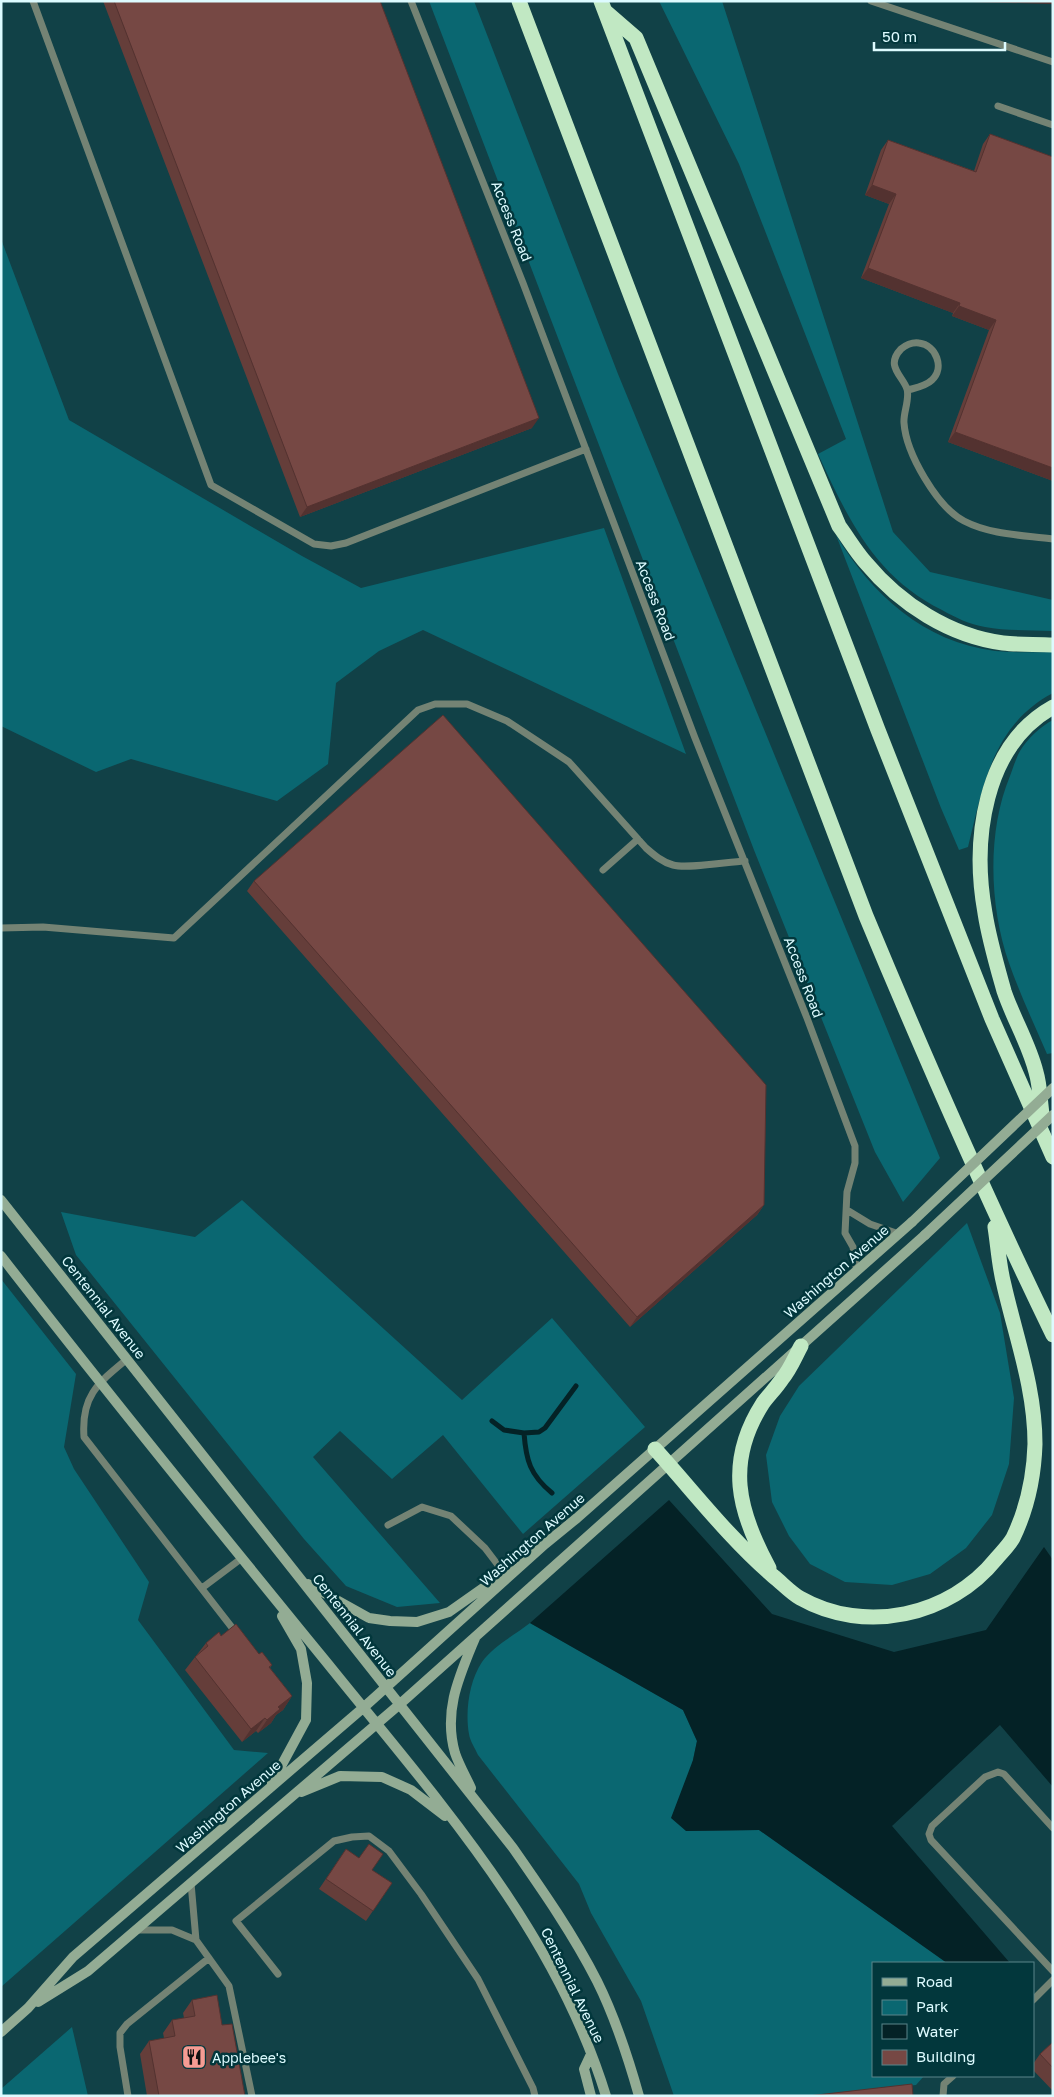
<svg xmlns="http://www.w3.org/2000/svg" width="1054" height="2097" font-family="'Golos Text',sans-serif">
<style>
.green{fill:#0a6771}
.water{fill:#042226}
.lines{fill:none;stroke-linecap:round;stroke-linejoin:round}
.stream{stroke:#042226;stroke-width:5}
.lane{stroke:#748374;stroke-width:7}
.secondary{stroke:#93ac94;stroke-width:10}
.highway{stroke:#c1e8c3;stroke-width:15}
.secondary-bridge{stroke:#93ac94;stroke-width:10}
.wall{fill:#653e3a}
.shaded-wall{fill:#533230}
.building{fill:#764844;stroke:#533230}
.labels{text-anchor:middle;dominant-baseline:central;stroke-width:5;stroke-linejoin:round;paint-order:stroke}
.street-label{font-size:14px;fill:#ddfbff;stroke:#02373c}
.poi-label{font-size:14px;fill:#ddfbff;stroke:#02373c;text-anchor:start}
</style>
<rect width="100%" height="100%" fill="#114147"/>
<!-- green -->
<path class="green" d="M429 1H474L618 374 940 1158 903 1202 875 1152 754 850Z
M659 1H722L893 532 930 572 1053 600V631C1031 630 1006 631 985 627 969 624 956 618 942 610 875 577 848 519 818 454L846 439 739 164Z
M1 239 69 420 302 556 361 588 604 528 686 754 423 630 379 651 336 683 328 764 277 801 131 759 96 772 1 726Z
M836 535C871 594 924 642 995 651 1014 653 1034 652 1053 652V693C992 725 983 787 968 847L959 850 941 808Z
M1053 720V1053L1047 1054C1034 1024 1020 994 1009 963 989 906 987 831 1010 776 1013 768 1016 758 1020 751 1027 739 1041 726 1053 720Z
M242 1200 462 1400 552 1318 645 1427 523 1534 443 1435 392 1479 340 1431 313 1457 440 1603 397 1607 346 1586 304 1539 76 1255 61 1212 195 1237Z
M967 1223 1000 1313 1014 1398 1009 1464 992 1515 966 1548 930 1574 892 1585 845 1582 810 1564 789 1536 772 1502 766 1455 780 1416 799 1386Z
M1 1279 76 1374 64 1447 74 1469 149 1582 138 1620 234 1750 268 1753 1 1987Z
M530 1623 683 1710 697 1741 693 1760 686 1831 759 1830 947 1963H873V2076H924L916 2085 812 2096H674L641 2001 591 1913 579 1884 478 1755C475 1748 470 1741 469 1734 465 1712 469 1681 482 1662 493 1646 515 1635 530 1623Z
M72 2027 88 2096H1V2089Z"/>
<!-- water -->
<path class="water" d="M669 1500 772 1614 894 1652 986 1630 1044 1547 1053 1560V1787L1000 1725 892 1826 1010 1963H947L759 1830 686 1831 671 1818 693 1760 697 1741 683 1710 530 1623Z"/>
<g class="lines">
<!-- stream -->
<path class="stream" d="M492 1421 504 1430 524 1433C526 1460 530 1475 552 1493
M524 1433 539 1432 545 1428 576 1386"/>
<!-- lane -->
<path class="lane" d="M33 1 211 485 314 544 331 546 346 543 586 449
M411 1 523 283 695 738 807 1018 855 1146V1163L847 1192 845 1233 853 1247 857 1272
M871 1 1053 62
M998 106 1053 125
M908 390C915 388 926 386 932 380 945 368 936 345 919 343 912 342 906 345 901 349 885 366 902 375 907 389 910 399 903 413 904 423 906 453 937 507 964 521 991 535 1023 535 1053 539
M603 870 638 839
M1 928 43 927 174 938 418 710 435 704H467L507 721 569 762 646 848C654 855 662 862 673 865 687 869 727 862 745 861
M847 1210 870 1224 899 1234
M127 1359C98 1383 81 1396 84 1437L237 1634
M388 1525 422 1507 451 1516 485 1548 504 1573
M202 1588 242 1558
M1053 1828 1004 1774 998 1772 985 1777 932 1826 929 1834 931 1840 1053 1971
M191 1883 196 1940
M138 1930H172L196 1940 229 1986 252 2096
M278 1974 236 1921 334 1841 352 1837 369 1836 389 1851 421 1894 478 1979 533 2088 535 2096
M1033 2000 1053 1980
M128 2096 120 2047V2033L127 2024 209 1958
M943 2096 944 2084 953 2076"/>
<!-- secondary -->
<path class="secondary" d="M1 1200 513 1848C543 1891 573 1934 597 1981 615 2017 628 2057 639 2096
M1 1256C108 1394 218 1529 328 1664 435 1797 555 1929 606 2096
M308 1584 369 1618 390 1621 417 1622 449 1612 510 1569
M272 1783 306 1720 307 1683 301 1649 282 1616
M471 1788C466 1777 459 1765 455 1753 443 1711 459 1677 475 1638
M301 1792 340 1776 382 1777 411 1790 445 1816
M38 2002 88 1971 400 1704 925 1235
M1 2032 28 2008 73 1957 363 1708 545 1544 577 1518 912 1222
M591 2096 584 2069 591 2054"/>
<!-- highway -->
<path class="highway" d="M519 1 866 916C925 1058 986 1197 1053 1335
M601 1 878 730 992 1019 1053 1157
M606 12 636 38 839 526C848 538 856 552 866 563 900 604 950 636 1003 643 1019 645 1036 644 1053 645
M1042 1114C1040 1100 1040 1085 1036 1072 1029 1044 1013 1018 1004 991 997 966 989 939 985 913 972 841 983 746 1053 707
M655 1449C694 1492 729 1538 773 1576 782 1583 791 1593 800 1598 865 1635 950 1616 996 1559 1002 1552 1009 1545 1013 1538 1027 1509 1034 1476 1035 1444 1035 1388 1016 1338 1004 1285 999 1266 998 1246 995 1227
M769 1568C738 1511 725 1462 763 1403 769 1395 776 1388 782 1379 790 1370 795 1357 801 1346"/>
<!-- secondary-bridge -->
<path class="secondary-bridge" d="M912 1222 1053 1088
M925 1235 1053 1115"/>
</g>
<!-- wall -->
<path class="wall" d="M103 1H380L532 428 300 517Z
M990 134 1053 157V481L948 442 989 330 952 316 953 313 861 278 889 204 865 195 881 150 888 140 974 171 983 144Z
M254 881 764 1205 757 1215 630 1327 247 891Z
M221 1636 259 1654 272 1665 270 1668 292 1696 283 1710 276 1715 271 1723 258 1733 256 1731 242 1742 185 1670 206 1643Z
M346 1849 372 1870 392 1883 366 1921 319 1889Z
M192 2000 222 2025 245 2096H147L140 2054 149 2041 164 2038 163 2033 172 2020 184 2018 183 2013Z
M1053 2042V2091L1033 2070V2064L1040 2054Z"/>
<!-- shaded-wall -->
<path class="shaded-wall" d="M972 1H1053V4L971 2Z
M872 185 896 194 889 204 865 195Z
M868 268 960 303 953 313 861 278Z
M959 306 996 320 989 330 952 316Z
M539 418 532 428 300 517 307 507Z
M955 432 1053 468V481L948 442Z
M764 1205 757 1215 630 1327 637 1317Z
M292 1696 283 1710 276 1715 271 1723 258 1733 267 1720 278 1707Z
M265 1718 256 1731 242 1742 251 1729Z"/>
<!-- building -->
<path class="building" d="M114 1H380L539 418 307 507Z
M990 134 1053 157V468L955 432 996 320 959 306 960 303 868 268 896 194 872 185 888 140 976 172Z
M443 715 766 1085 764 1205 637 1317 254 881Z
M236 1624 259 1654 262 1652 272 1665 269 1667 292 1696 278 1707 280 1709 267 1720 265 1718 251 1729 195 1657 208 1646 206 1643 219 1632 221 1636Z
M369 1844 383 1854 372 1870 392 1883 373 1911 326 1879 346 1849 359 1858Z
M217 1995 222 2025 232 2024 245 2096H159L149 2041 175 2036 172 2020 195 2016 192 2000Z
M1053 2042V2068L1040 2054Z
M912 2084 913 2096H808Z"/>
<!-- icons -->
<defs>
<symbol id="restaurant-square" viewBox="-11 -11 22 22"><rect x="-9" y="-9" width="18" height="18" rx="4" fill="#f59c93" stroke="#02373c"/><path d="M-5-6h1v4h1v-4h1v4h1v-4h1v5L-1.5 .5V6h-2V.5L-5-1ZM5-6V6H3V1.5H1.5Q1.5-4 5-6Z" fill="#111"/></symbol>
</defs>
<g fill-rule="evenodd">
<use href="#restaurant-square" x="180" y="2043" width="28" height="28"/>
</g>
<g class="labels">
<!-- street labels -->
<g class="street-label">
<text transform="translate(512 221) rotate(68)">Access Road</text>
<text transform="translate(656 600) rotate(69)">Access Road</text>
<text transform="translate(804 977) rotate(69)">Access Road</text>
<text transform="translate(836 1271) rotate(-41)">Washington Avenue</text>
<text transform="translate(104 1307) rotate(52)">Centennial Avenue</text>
<text transform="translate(532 1539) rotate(-41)">Washington Avenue</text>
<text transform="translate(355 1625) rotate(52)">Centennial Avenue</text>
<text transform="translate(228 1806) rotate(-41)">Washington Avenue</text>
<text transform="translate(573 1985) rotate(64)">Centennial Avenue</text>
</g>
<!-- poi labels -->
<g class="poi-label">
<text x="212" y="2057">Applebee's</text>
</g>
</g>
<!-- border -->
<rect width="1054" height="2097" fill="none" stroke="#ddfbff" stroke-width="5"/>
<!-- legend -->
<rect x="872" y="1962" width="162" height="115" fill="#02373c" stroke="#5a858a"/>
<rect x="882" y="1978" width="25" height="8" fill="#93ac94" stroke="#5a858a"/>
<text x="916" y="1987" font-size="15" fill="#ddfbff">Road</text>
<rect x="882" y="2000" width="25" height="15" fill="#0a6771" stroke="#5a858a"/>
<text x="916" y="2012" font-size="15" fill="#ddfbff">Park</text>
<rect x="882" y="2024" width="25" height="15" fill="#042226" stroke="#5a858a"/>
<text x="916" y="2037" font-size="15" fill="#ddfbff">Water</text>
<rect x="882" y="2050" width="25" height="15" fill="#764844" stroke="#5a858a"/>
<text x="916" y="2062" font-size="15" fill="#ddfbff">Building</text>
<!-- scale -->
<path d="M874 42v8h131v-8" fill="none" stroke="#ddfbff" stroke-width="2.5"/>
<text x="882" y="42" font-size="15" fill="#ddfbff" stroke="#02373c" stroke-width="4" paint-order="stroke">50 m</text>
</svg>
